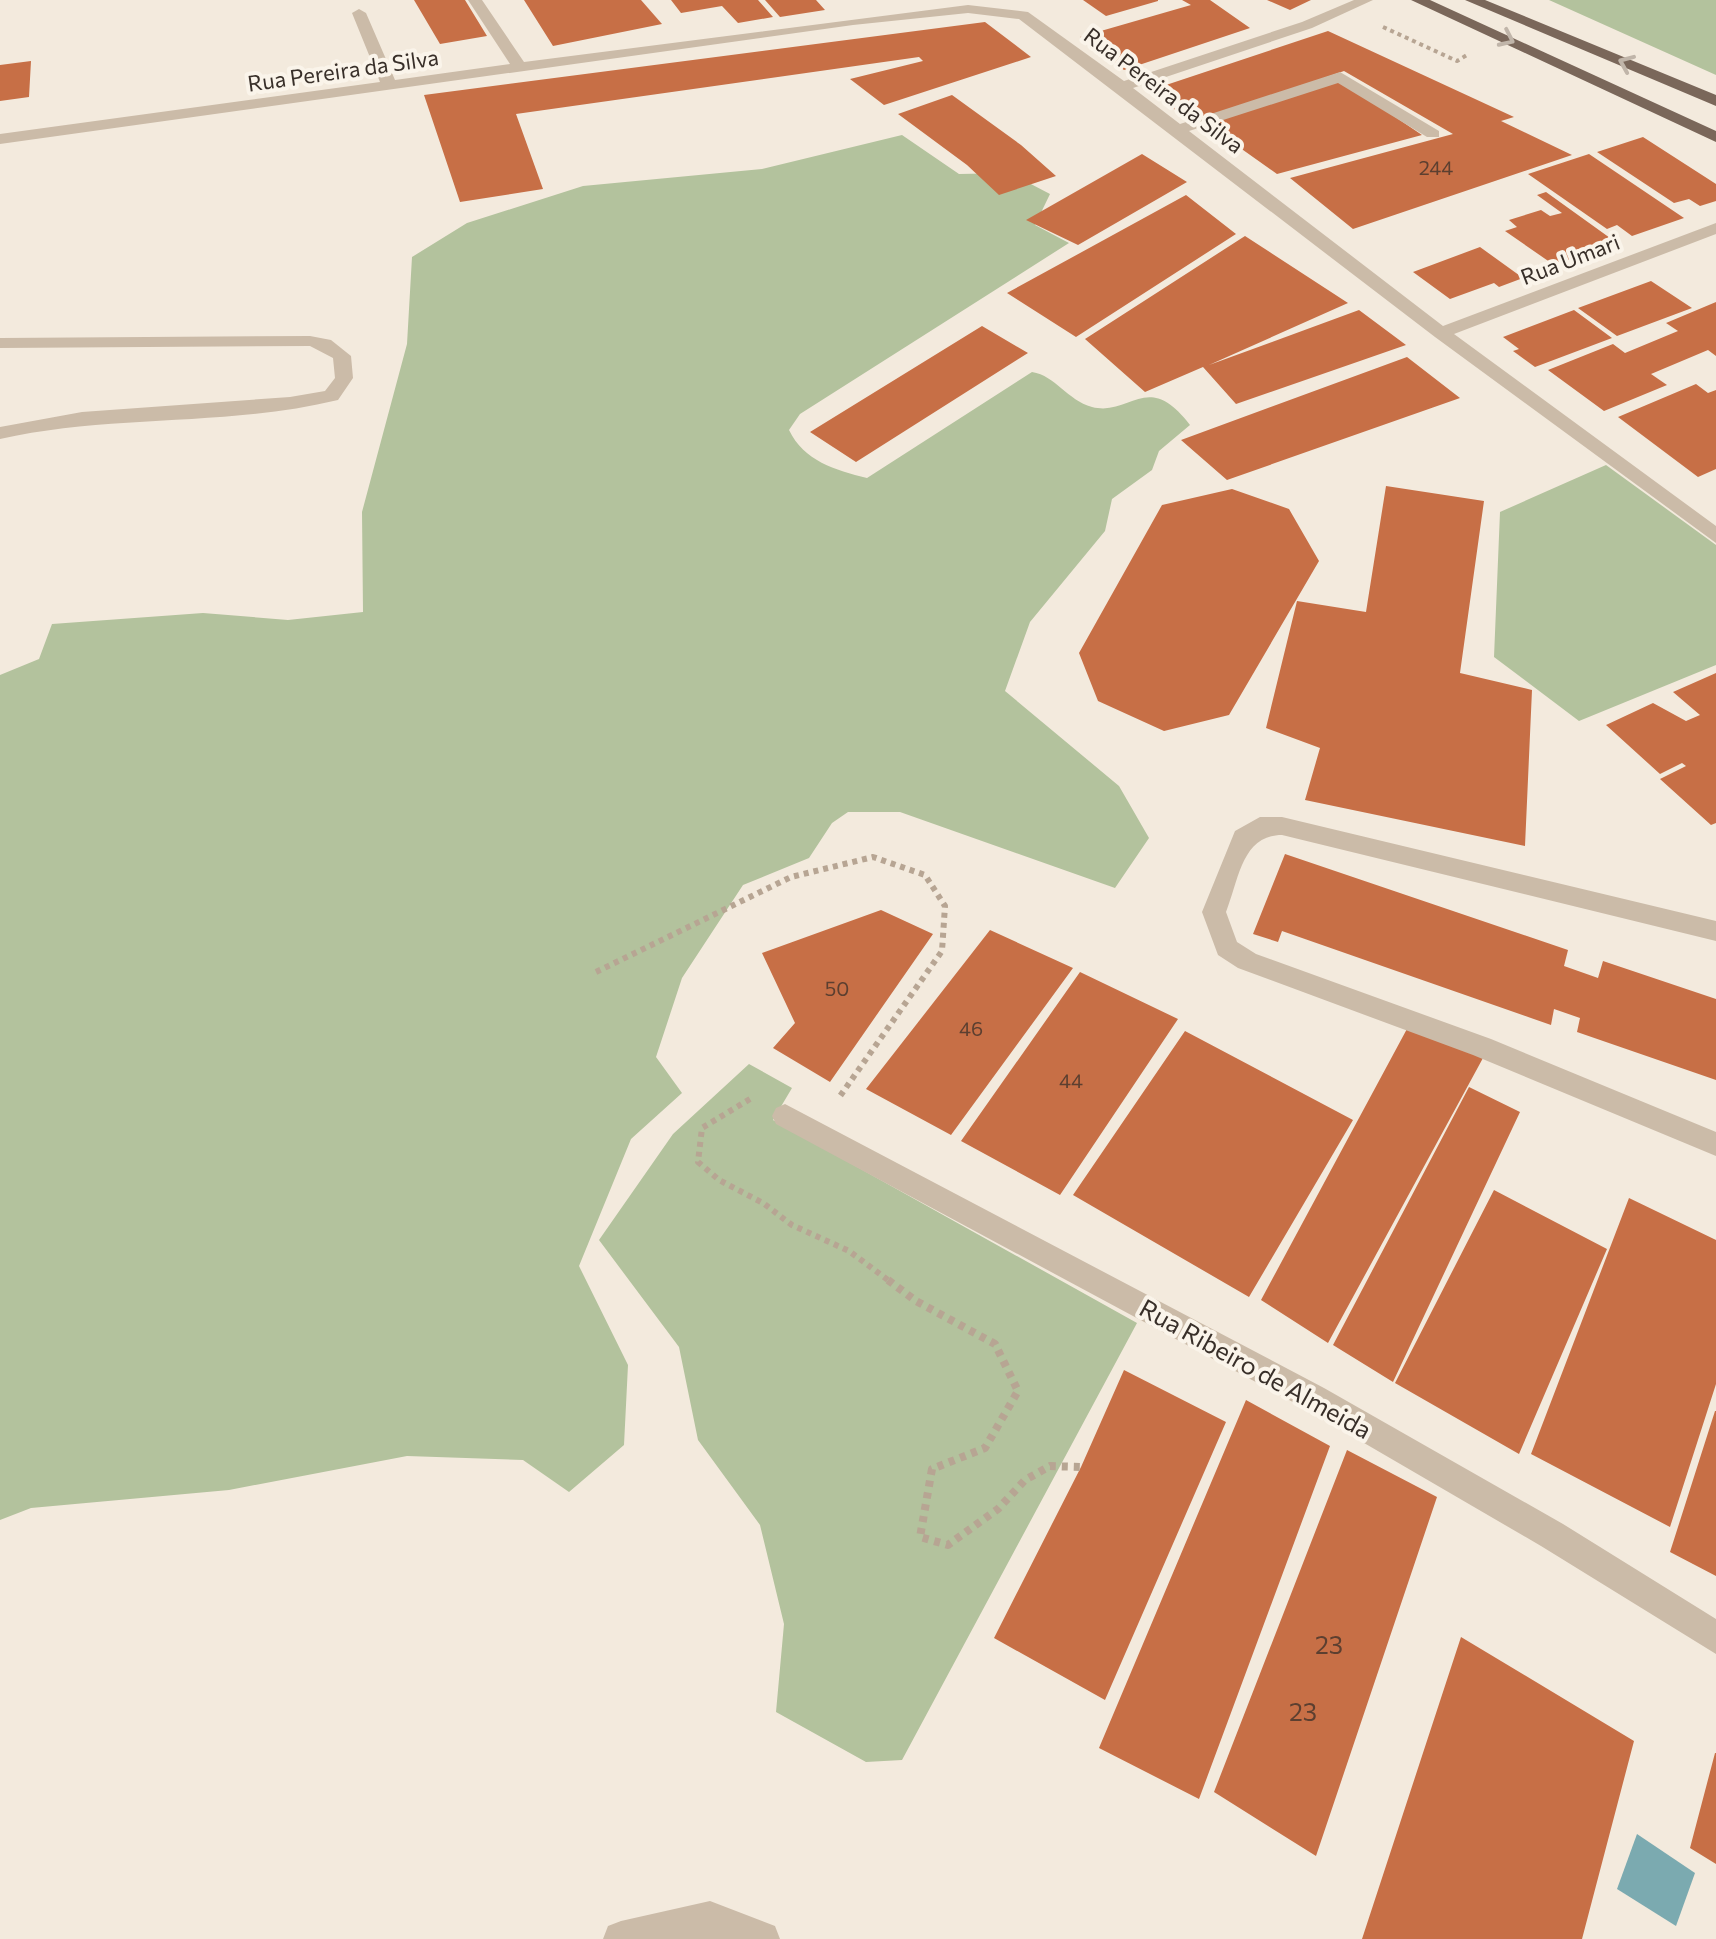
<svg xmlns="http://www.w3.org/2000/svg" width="1716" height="1939" font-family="Commissioner,sans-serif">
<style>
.green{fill:#b3c29d}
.water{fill:#7baab0}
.building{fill:#c76f46}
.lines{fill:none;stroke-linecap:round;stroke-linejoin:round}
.path-far2{stroke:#b7a593;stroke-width:4;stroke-dasharray:4 4;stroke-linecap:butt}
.path-far1{stroke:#b7a593;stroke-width:6;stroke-dasharray:5 5;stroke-linecap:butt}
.path{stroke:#b7a593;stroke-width:8;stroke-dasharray:6 6;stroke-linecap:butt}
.minor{fill:#cbbba8;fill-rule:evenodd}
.major{fill:#7a675a;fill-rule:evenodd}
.oneway{stroke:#c0b5a9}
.labels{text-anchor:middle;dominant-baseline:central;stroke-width:8;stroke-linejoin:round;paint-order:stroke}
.number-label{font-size:20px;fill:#5c3f30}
.far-street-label{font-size:22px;fill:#382f29;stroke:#faf4ea}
.street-label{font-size:25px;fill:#382f29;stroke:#faf4ea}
.near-number-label{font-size:25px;fill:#5c3f30}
</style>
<rect width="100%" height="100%" fill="#f3eadd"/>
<!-- green -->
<path class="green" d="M1549 0H1716V75Z
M902 135 959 174 1010 173 1050 194 1035 225 1069 243 800 414 789 430C804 461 835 470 867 478L1032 372C1056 376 1067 400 1092 407 1131 417 1147 369 1190 425L1159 451 1152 470 1112 499 1105 531 1030 622 1005 691 1119 786 1149 838 1115 888 900 812H848L832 823 809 858 743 885 682 978 656 1057 682 1093 631 1139 579 1266 628 1365 624 1445 569 1492 523 1460 407 1456 229 1490 31 1508 0 1520V675L39 659 52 624 203 613 288 620 363 612 362 512 407 344 412 257 467 223 583 186 762 169Z
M1606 465 1716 545V665L1579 721 1494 657 1500 512Z
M749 1064 792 1088 773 1120 1137 1323 902 1760 866 1762 776 1712 784 1624 760 1525 698 1440 679 1347 599 1240 673 1134Z"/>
<!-- water -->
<path class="water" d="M1637 1834 1695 1873 1676 1926 1617 1889Z"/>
<!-- building -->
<path class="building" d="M414 0H465L487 36 440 44Z
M524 0H641L662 24 553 46Z
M671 0H758L773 17 738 23 722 6 681 13Z
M765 0H816L825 10 780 17Z
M1083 0H1158V1L1106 16Z
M1182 0H1210L1250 28 1124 70 1080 37 1191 5Z
M1267 0H1311L1290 10Z
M985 22 1031 57 884 105 850 79 923 61 919 57 516 114 543 189 460 202 424 95Z
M1328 31 1514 117 1501 121 1572 155 1353 229 1290 178 1453 134 1344 71 1194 123 1148 91Z
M31 61 29 97 0 101V65Z
M1339 79 1422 135 1277 174 1205 123Z
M952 95 1021 145 1056 176 999 195 967 165 898 114Z
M1643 137 1716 184V201L1700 206 1689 199 1674 203 1597 152Z
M1142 154 1187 182 1078 245 1026 220Z
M1589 154 1684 218 1632 236 1617 225 1607 229 1528 174Z
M1546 192 1617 243 1554 265 1505 231 1517 227 1509 220 1541 210 1550 216 1562 213 1537 195Z
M1186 195 1236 234 1076 337 1007 293Z
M1245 236 1348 303 1209 365 1359 310 1406 345 1236 404 1203 367 1145 392 1085 339Z
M1480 247 1523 278 1499 287 1494 283 1450 299 1413 272Z
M1651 281 1692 308 1617 336 1578 308Z
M1716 302V356L1708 350 1651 374 1667 385 1604 411 1548 370 1613 344 1625 353 1678 331 1666 323Z
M1574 310 1612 338 1535 367 1513 351 1519 349 1503 337Z
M982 326 1028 353 856 462 810 432Z
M1407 357 1460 398 1227 480 1181 440Z
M1696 384 1708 393 1716 390V469L1698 477 1618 417Z
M1386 486 1484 501 1460 673 1532 690 1525 846 1305 800 1320 748 1266 728 1297 601 1366 612Z
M1232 489 1289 509 1319 561 1229 715 1164 731 1098 701 1079 653 1162 505Z
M1716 673V823L1711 825 1660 779 1686 766 1682 763 1660 774 1606 725 1653 703 1686 721 1700 715 1673 692Z
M1285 854 1568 950 1564 966 1598 978 1603 961 1716 999V1080L1577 1032 1580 1018 1554 1009 1551 1025 1282 931 1278 942 1253 934Z
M881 910 933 934 830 1082 773 1048 795 1023 762 953Z
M990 930 1073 968 951 1135 866 1089Z
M1080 972 1178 1019 1060 1195 961 1141Z
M1408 1027 1483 1058 1328 1343 1261 1300Z
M1185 1031 1353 1120 1249 1297 1073 1195Z
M1469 1087 1520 1112 1393 1382 1333 1345Z
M1494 1190 1607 1249 1519 1454 1395 1383Z
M1629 1198 1716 1240V1384L1670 1527 1531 1454Z
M1124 1370 1226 1422 1105 1700 994 1638 1081 1467Z
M1246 1400 1330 1446 1199 1799 1099 1748Z
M1715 1411H1716V1576L1670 1552Z
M1347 1450 1437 1497 1316 1856 1214 1792Z
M1461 1637 1634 1741 1582 1939H1362Z
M1715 1753H1716V1864L1690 1848Z"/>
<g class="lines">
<!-- path-far2 -->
<path class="path-far2" d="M1383 27 1457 61 1467 55"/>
<!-- path-far1 -->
<path class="path-far1" d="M596 972 791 877 873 857 925 875 945 906 942 951 838 1099
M750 1099 702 1128 698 1162 719 1180 763 1203 792 1225 849 1251 892 1283"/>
<!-- path -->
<path class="path" d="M888 1280 916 1301 995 1344 1018 1391 985 1448 932 1469 920 1537 948 1545 998 1509 1025 1480 1050 1466 1081 1467"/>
<!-- minor -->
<path class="minor" d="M468 0H482L524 62 968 5 1028 12 1124 81 1302 22 1354 0H1373L1312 28 1133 88 1180 124 1340 72 1439 131V137H1427L1338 83 1189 131 1443 326 1716 223V234L1454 334 1716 526V543L1435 337 1019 19 968 13 853 25 0 144V134L380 82 352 13 359 9 366 13 395 80 510 64Z
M310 336 331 340 351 356 353 378 338 400C227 427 111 414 0 439V427L82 412 290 397 325 391 335 378 333 358 310 346 0 348V338Z
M1260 817H1282L1716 921V941L1282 835C1242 835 1239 879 1226 912L1237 942 1256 954 1491 1039 1716 1132V1156L1473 1055 1238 968 1218 955 1202 912 1235 831Z
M785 1104 1324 1388 1563 1524 1716 1619V1654L1541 1546 1304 1408 776 1124 772 1116 776 1108Z
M710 1901 775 1926 780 1939H603L608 1926 621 1921Z"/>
<!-- major -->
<path class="major" d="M1411 0H1430L1716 131V142Z
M1465 0H1485L1716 95V106Z"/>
</g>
<!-- one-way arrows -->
<defs><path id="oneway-chevron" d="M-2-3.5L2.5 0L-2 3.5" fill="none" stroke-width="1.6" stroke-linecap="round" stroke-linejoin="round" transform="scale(2.5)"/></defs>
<g class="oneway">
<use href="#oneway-chevron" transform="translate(1507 39) rotate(25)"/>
<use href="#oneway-chevron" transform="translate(1626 63) rotate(-157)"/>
</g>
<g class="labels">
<!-- number labels -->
<g class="number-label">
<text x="1436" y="167">244</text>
<text x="837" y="988">50</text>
<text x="971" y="1028">46</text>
<text x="1071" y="1080">44</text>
</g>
<!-- far-street labels -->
<g class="far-street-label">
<text transform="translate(343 70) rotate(-8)">Rua Pereira da Silva</text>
<text transform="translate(1164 90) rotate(37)">Rua Pereira da Silva</text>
<text transform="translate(1570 259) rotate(-21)">Rua Umari</text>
</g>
<!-- street labels -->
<g class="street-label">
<text transform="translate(1256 1368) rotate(29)">Rua Ribeiro de Almeida</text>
</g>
<!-- near-number labels -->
<g class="near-number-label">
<text x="1329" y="1644">23</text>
<text x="1303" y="1711">23</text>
</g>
</g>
</svg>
